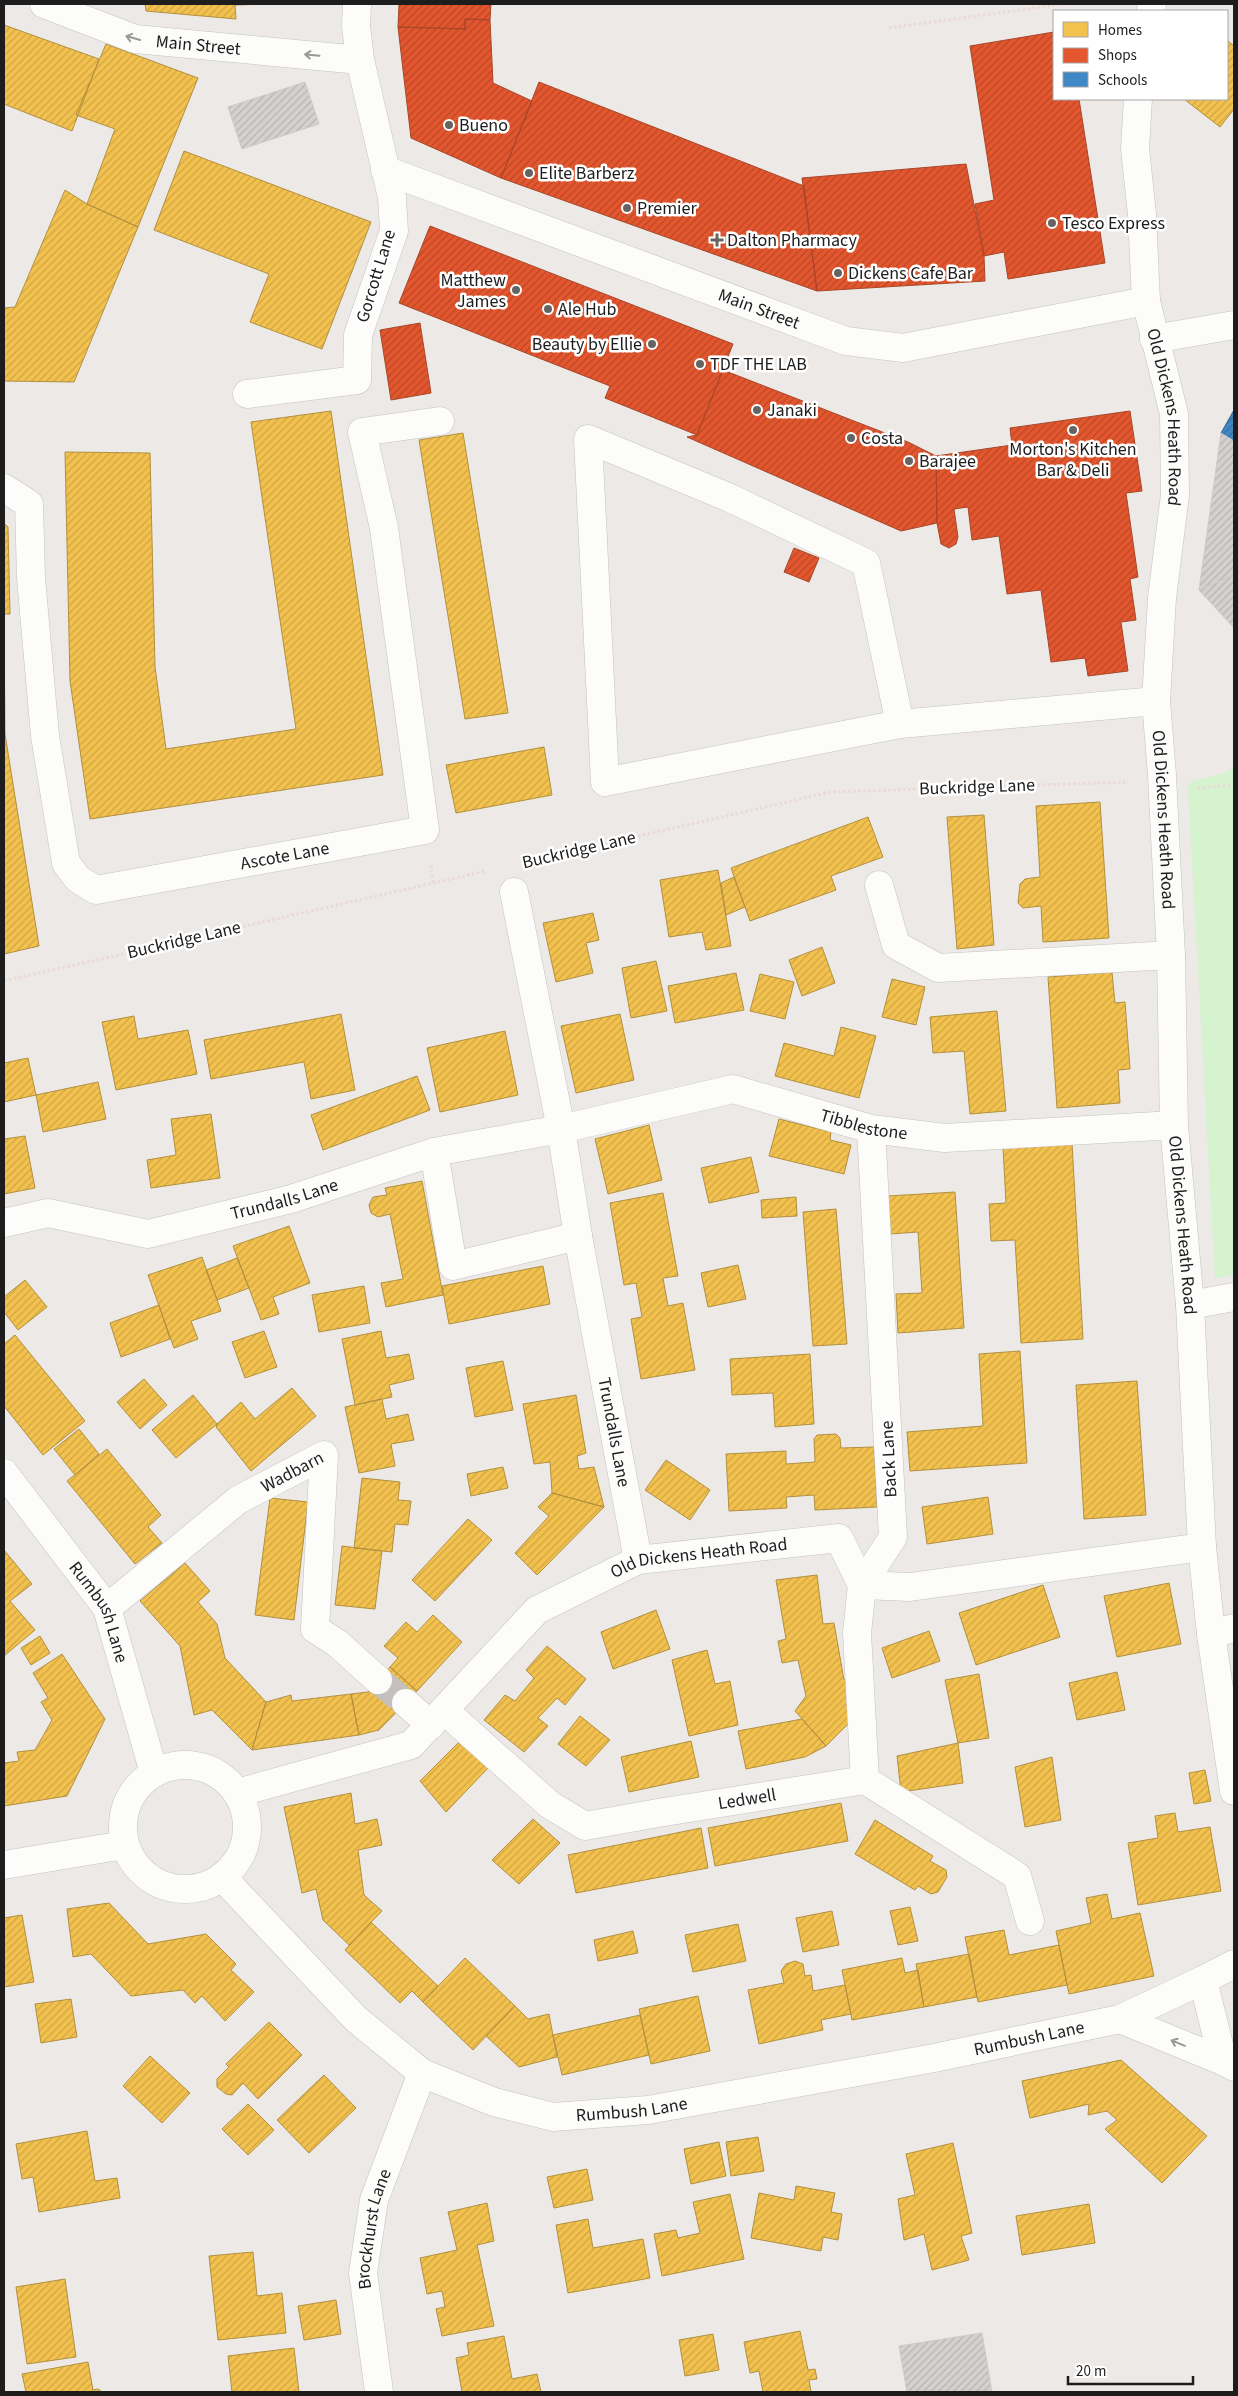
<svg xmlns="http://www.w3.org/2000/svg" width="1238" height="2396" font-family="'Source Sans 3',sans-serif">
<style>
.park{fill:#d5f3cf}
.homes{fill:url(#homes-hatch);stroke:#b2903f}
.shops{fill:url(#shops-hatch);stroke:#a84629}
.schools{fill:url(#schools-hatch);stroke:#356893}
.building{fill:url(#building-hatch);stroke:#cfcac7}
.lines{fill:none;stroke-linecap:round;stroke-linejoin:round}
.minor-tunnel{stroke:#c3c0be;stroke-width:28;stroke-dasharray:28 14;stroke-linecap:butt}
.minor-casing{stroke:#c4c3c2;stroke-width:29}
.path{stroke:#ebd8d9;stroke-width:3;stroke-dasharray:2.5 2.5;stroke-linecap:butt}
.minor{stroke:#fcfcfb;stroke-width:28}
.oneway{stroke:#989897}
.poi-dot{fill:#656463;stroke:#fff;stroke-width:2}
.labels{text-anchor:middle;dominant-baseline:central;stroke-width:5;stroke-linejoin:round;paint-order:stroke}
.street-label{font-size:18px;fill:#1d1d1d;stroke:#fff}
.poi-label{font-size:18px;fill:#1d1d1d;stroke:#fff;text-anchor:start}
</style>
<defs>
<pattern id="homes-hatch" width="6" height="6" patternUnits="userSpaceOnUse" patternTransform="scale(1.25)"><rect width="6" height="6" fill="#f2c14e"/><path d="M-1 1l2-2M0 6l6-6M5 7l2-2" fill="none" stroke="#cfa544"/></pattern>
<pattern id="shops-hatch" width="6" height="6" patternUnits="userSpaceOnUse" patternTransform="scale(1.25)"><rect width="6" height="6" fill="#e4572e"/><path d="M-1 1l2-2M0 6l6-6M5 7l2-2" fill="none" stroke="#b84727"/></pattern>
<pattern id="schools-hatch" width="6" height="6" patternUnits="userSpaceOnUse" patternTransform="scale(1.25)"><rect width="6" height="6" fill="#3f88c5"/><path d="M-1 1l2-2M0 6l6-6M5 7l2-2" fill="none" stroke="#346f9f"/></pattern>
<pattern id="building-hatch" width="6" height="6" patternUnits="userSpaceOnUse" patternTransform="scale(1.25)"><rect width="6" height="6" fill="#d4d1cf"/><path d="M-1 1l2-2M0 6l6-6M5 7l2-2" fill="none" stroke="#b6b3b1"/></pattern>
</defs>
<rect width="100%" height="100%" fill="#ece9e6"/>
<!-- park -->
<path class="park" d="M1234 766V1275L1215 1278 1188 789 1191 782 1227 772Z"/>
<!-- homes -->
<path class="homes" d="M145 4H270L235 5 236 19 146 11Z
M4 25 99 59 72 131 4 104Z
M1227 40 1234 46V109L1220 127 1184 99H1227Z
M106 44 198 78 138 227 87 204 115 129 76 115Z
M184 151 371 222 322 349 250 322 269 274 154 230Z
M65 190 87 204 138 227 74 382 4 381V308L15 307Z
M331 411 383 775 90 819 70 681 65 452 150 453 155 667 166 749 296 729 251 422Z
M463 433 508 713 465 719 419 440Z
M4 523 8 527 10 614H4Z
M4 620 5 734 39 946 4 954Z
M544 747 552 795 456 813 446 765Z
M1100 802 1109 938 1043 942 1041 906 1023 908 1018 903 1020 884 1025 879 1040 877 1036 806Z
M984 815 994 945 957 949 947 817Z
M868 817 883 857 831 876 836 890 750 921 731 868Z
M718 870 731 946 706 950 702 932 669 937 660 880Z
M734 877 745 907 726 915 721 883Z
M593 913 599 940 586 943 593 973 556 982 543 923Z
M822 947 835 983 802 996 789 960Z
M656 961 667 1011 631 1018 622 968Z
M1112 972 1115 1003 1125 1002 1130 1069 1118 1070 1120 1103 1057 1108 1048 977Z
M736 973 744 1010 675 1023 668 986Z
M760 974 794 982 785 1019 750 1011Z
M892 979 925 987 916 1025 882 1017Z
M997 1011 1006 1111 970 1114 964 1051 933 1053 930 1017Z
M341 1014 355 1090 311 1099 304 1062 211 1079 204 1040Z
M620 1014 634 1080 576 1093 561 1026Z
M134 1016 138 1039 188 1030 197 1074 116 1090 102 1022Z
M841 1027 876 1036 859 1098 775 1076 784 1043 834 1056Z
M505 1031 518 1095 440 1112 427 1048Z
M28 1058 36 1095 4 1102V1063Z
M417 1076 430 1110 323 1150 311 1115Z
M98 1082 106 1119 43 1132 36 1095Z
M211 1114 220 1178 151 1188 147 1160 176 1155 171 1119Z
M779 1119 831 1132 830 1140 851 1145 844 1174 769 1156Z
M649 1125 662 1180 608 1194 595 1139Z
M25 1136 35 1188 4 1194V1139Z
M1072 1143 1083 1339 1021 1343 1015 1240 991 1241 989 1204 1006 1203 1003 1147Z
M751 1157 759 1192 709 1203 701 1168Z
M422 1181 443 1295 386 1307 381 1283 403 1279 390 1214 378 1217 371 1213 369 1205 373 1197 387 1195 385 1188Z
M955 1192 964 1328 898 1333 896 1294 922 1293 918 1232 890 1234 888 1196Z
M663 1193 678 1276 663 1278 668 1306 683 1303 695 1370 641 1379 631 1319 642 1317 636 1283 624 1285 610 1203Z
M796 1197 797 1216 762 1218 761 1200Z
M836 1209 847 1344 813 1346 803 1212Z
M289 1226 310 1283 273 1297 279 1314 261 1320 233 1246Z
M202 1257 221 1311 191 1321 198 1339 174 1348 148 1275Z
M237 1258 249 1288 217 1300 206 1270Z
M738 1265 746 1299 708 1307 701 1273Z
M543 1266 550 1304 449 1324 442 1286Z
M25 1280 47 1307 18 1330 4 1312V1297Z
M364 1286 370 1323 319 1332 312 1295Z
M159 1305 170 1339 121 1357 110 1323Z
M264 1331 277 1367 245 1378 232 1342Z
M381 1331 386 1358 409 1354 414 1379 389 1385 392 1397 355 1405 342 1339Z
M15 1335 85 1421 43 1455 4 1406V1344Z
M1020 1351 1027 1463 910 1471 907 1432 983 1426 979 1354Z
M810 1354 814 1424 775 1427 773 1393 732 1395 730 1359Z
M503 1361 513 1410 475 1417 466 1368Z
M144 1379 167 1405 140 1429 117 1402Z
M1137 1381 1146 1515 1084 1519 1076 1385Z
M292 1388 316 1416 251 1471 216 1427 217 1424 241 1402 255 1419Z
M193 1395 217 1424 176 1458 152 1430Z
M576 1395 586 1453 577 1456 579 1469 594 1467 604 1507 552 1493 550 1462 534 1464 523 1404Z
M382 1399 386 1419 408 1414 414 1440 391 1444 395 1466 359 1473 345 1407Z
M79 1429 99 1454 75 1475 54 1449Z
M836 1434 840 1438 841 1448 874 1447 877 1507 815 1510 814 1495 786 1497 787 1508 729 1511 726 1454 786 1451V1464L815 1462 814 1439 817 1435Z
M107 1449 161 1515 148 1527 162 1543 135 1564 67 1481Z
M666 1460 710 1490 690 1520 645 1490Z
M503 1467 508 1488 471 1496 467 1474Z
M362 1478 400 1482 398 1500 411 1501 408 1525 395 1524 392 1552 354 1548Z
M552 1493 604 1507 537 1575 515 1553 549 1516 538 1507Z
M988 1497 993 1534 927 1544 922 1507Z
M270 1498 308 1502 294 1620 255 1615Z
M468 1519 492 1540 435 1601 412 1580Z
M342 1546 382 1551 375 1609 335 1605Z
M4 1550 32 1584 10 1601 35 1630 4 1656Z
M185 1563 210 1591 198 1602 217 1624 225 1658 266 1702 252 1750 212 1710 194 1715 180 1646 140 1601Z
M817 1575 823 1624 834 1623 844 1680 851 1677 857 1715 826 1746 795 1711 806 1696 798 1660 782 1663 778 1641 786 1639 776 1580Z
M1169 1583 1181 1644 1117 1657 1104 1596Z
M1043 1585 1060 1637 976 1665 959 1613Z
M656 1610 670 1649 613 1669 601 1632Z
M433 1615 462 1642 417 1691 390 1667 398 1658 384 1646 406 1622 417 1632Z
M929 1631 940 1661 892 1678 882 1648Z
M40 1636 50 1653 31 1665 21 1648Z
M547 1646 586 1679 565 1705 557 1698 538 1718 548 1726 524 1752 484 1720 505 1695 515 1701 534 1678 526 1670Z
M707 1650 715 1684 730 1681 738 1725 689 1736 672 1660Z
M62 1654 105 1719 67 1796 4 1806V1763L19 1761 17 1752 35 1750 52 1720 41 1702 48 1698 33 1673Z
M390 1667 417 1691 379 1730 359 1735 351 1694 368 1692Z
M1117 1672 1125 1710 1077 1720 1069 1683Z
M979 1674 989 1738 958 1743 945 1680Z
M351 1694 359 1735 252 1750 266 1702 291 1695 292 1701Z
M580 1716 610 1740 586 1766 558 1744Z
M802 1719 826 1746 805 1757 746 1769 738 1731Z
M461 1740 489 1767 446 1812 420 1781Z
M691 1741 699 1777 629 1792 621 1757Z
M958 1743 963 1783 901 1792 897 1756Z
M1052 1757 1061 1820 1025 1827 1015 1767Z
M1205 1770 1211 1801 1194 1804 1189 1773Z
M351 1793 355 1824 377 1819 382 1845 358 1850 364 1895 382 1911 349 1945 323 1920 316 1889 302 1893 284 1807Z
M841 1803 848 1841 715 1866 708 1828Z
M1175 1813 1178 1832 1210 1827 1221 1891 1138 1905 1128 1843 1158 1838 1155 1816Z
M533 1819 560 1843 519 1884 492 1860Z
M875 1820 933 1856 930 1861 946 1870 947 1877 938 1892 931 1894 918 1886 915 1890 855 1854Z
M701 1828 708 1868 576 1893 568 1855Z
M1107 1894 1112 1919 1140 1913 1154 1976 1069 1994 1056 1931 1091 1923 1086 1898Z
M109 1903 148 1944 206 1934 236 1964 231 1970 254 1992 225 2021 202 1996 195 2003 183 1990 131 1996 91 1954 73 1957 67 1909Z
M910 1907 918 1941 898 1945 890 1911Z
M832 1911 839 1945 803 1952 796 1918Z
M22 1915 34 1982 4 1987V1918Z
M371 1922 438 1986 423 2002 412 1991 400 2003 345 1950Z
M738 1924 746 1961 693 1972 685 1935Z
M1004 1930 1009 1955 1059 1945 1067 1985 978 2002 965 1937Z
M633 1931 638 1953 598 1961 594 1940Z
M969 1954 977 1997 924 2007 916 1964Z
M465 1958 515 2006 473 2050 423 2002Z
M902 1958 905 1973 918 1970 924 2007 852 2020 842 1970Z
M795 1961 803 1964 805 1976 811 1975 813 1991 845 1985 851 2014 821 2020 823 2030 759 2044 748 1990 784 1983 781 1971 786 1964Z
M698 1996 710 2051 651 2064 639 2009Z
M71 1999 77 2037 41 2043 35 2004Z
M515 2006 528 2019 549 2014 557 2057 519 2067 486 2036Z
M640 2015 649 2055 562 2075 553 2035Z
M269 2022 302 2055 258 2099 243 2083 232 2095 226 2094 217 2087V2079L229 2067 226 2064Z
M150 2056 190 2093 162 2123 123 2086Z
M1121 2060 1207 2136 1162 2183 1105 2129 1117 2120 1107 2111 1088 2115 1089 2104 1030 2118 1022 2081Z
M324 2075 356 2108 309 2153 277 2120Z
M248 2104 274 2130 248 2155 222 2129Z
M87 2131 95 2181 117 2178 120 2198 39 2212 33 2177 22 2179 16 2144Z
M758 2137 764 2171 731 2176 726 2142Z
M719 2142 726 2176 691 2184 684 2149Z
M953 2143 972 2233 961 2236 969 2260 932 2270 924 2234 904 2240 898 2199 915 2195 906 2154Z
M587 2169 593 2200 554 2208 547 2177Z
M796 2186 835 2193 831 2212 842 2214 838 2240 823 2237 821 2251 751 2238 759 2193 794 2200Z
M730 2194 744 2259 662 2276 654 2234 676 2230 678 2238 700 2233 693 2202Z
M487 2203 494 2241 477 2245 494 2326 442 2336 436 2309 445 2307 442 2291 427 2294 420 2258 457 2250 448 2212Z
M1089 2204 1095 2243 1022 2255 1016 2216Z
M588 2219 593 2248 643 2239 650 2278 568 2293 556 2225Z
M253 2252 257 2296 282 2293 286 2333 218 2340 209 2256Z
M65 2279 76 2357 27 2364 16 2287Z
M336 2300 341 2334 304 2340 298 2306Z
M800 2331 808 2370 815 2369 817 2379 809 2380 811 2392H763L759 2371 750 2373 744 2342Z
M713 2334 719 2370 685 2376 679 2340Z
M504 2336 512 2379 537 2374 541 2392H462L456 2358 469 2355 467 2343Z
M294 2348 299 2392H232L228 2356Z
M88 2362 93 2390 98 2389 102 2392H26L22 2374Z"/>
<!-- shops -->
<path class="shops" d="M399 4H491L490 20 465 19V29L398 27Z
M465 19 490 20 493 83 532 101 501 178 411 138 398 27 465 29Z
M1054 32V99H1079L1105 263 1008 279 1004 252 984 256 975 204 994 200 970 46Z
M539 82 804 186 817 291 501 178Z
M966 164 984 256 985 281 817 291 802 178Z
M430 226 733 344 697 435 605 398 610 386 399 303Z
M420 323 431 393 391 400 380 330Z
M723 370 908 442 936 456 937 523 901 531 687 437 697 435Z
M1130 411 1142 491 1126 493 1138 577 1130 579 1136 620 1121 622 1128 671 1088 676 1085 658 1051 662 1041 590 1007 594 999 536 972 540 968 507 954 509 958 537 956 544 949 548 941 544 937 523 936 456 1012 445 1010 428Z
M794 548 819 558 809 582 784 572Z"/>
<!-- schools -->
<path class="schools" d="M1234 410V441L1221 433Z"/>
<!-- building -->
<path class="building" d="M305 82 319 124 242 149 228 107Z
M1221 433 1234 441V575L1199 590Z
M1234 575V628L1199 590Z
M982 2333 992 2392H907L899 2346Z"/>
<g class="lines">
<!-- minor-tunnel -->
<path class="minor-tunnel" d="M378 1680 406 1703"/>
<defs>
<g id="minor">
<path id="s1" d="M44 4 135 39 360 60"/>
<path d="M1151 11 1152 4"/>
<path id="s2" d="M1138 99 1135 149 1142 214 1146 301 1174 414 1175 495 1162 598 1156 701 1162 775 1171 955 1174 1125 1190 1305 1202 1547 1211 1634 1234 1791"/>
<path id="s3" d="M385 170 846 341 903 348 1146 301"/>
<path d="M1154 339 1234 325"/>
<path d="M247 394 357 380 358 335 394 231 392 197 360 60 356 26 357 4"/>
<path id="s4" d="M4 488 29 504 31 578 45 736 66 863 78 879 96 890 425 830 384 528 362 432 440 421"/>
<path d="M900 724 866 563 730 498 588 439 605 782 900 724 1156 701"/>
<path d="M879 885 896 945 938 968 1171 955"/>
<path id="s5" d="M514 892 561 1129 733 1089 871 1129 945 1138 1174 1125"/>
<path d="M434 1152 453 1266 578 1236"/>
<path id="s6" d="M4 1223 48 1213 148 1234 291 1199 434 1152 561 1129 578 1236 638 1560"/>
<path d="M1190 1305 1234 1297"/>
<path id="s7" d="M4 1473 107 1608 154 1773"/>
<path id="s8" d="M107 1608 238 1500 324 1455 315 1629 337 1643 378 1680"/>
<path d="M1211 1634 1234 1628"/>
<path d="M406 1703 431 1725"/>
<path id="s9" d="M445 1711 550 1805 585 1826 664 1812 865 1780 1017 1876 1030 1921"/>
<circle cx="185" cy="1827" r="62"/>
<path d="M865 1780 857 1633 862 1585 893 1537 871 1129"/>
<path id="s10" d="M237 1793 411 1745 537 1610 638 1560 839 1538 862 1585 910 1587 1202 1547"/>
<path d="M4 1865 124 1845"/>
<path id="s11" d="M222 1877 356 2019 422 2073 494 2102 553 2117 648 2110 934 2058 1120 2019 1203 1980"/>
<path d="M1234 1964 1203 1980 1223 2061 1234 2067"/>
<path d="M1120 2019 1223 2061"/>
<path id="s12" d="M379 2392 363 2273 374 2200 422 2073"/>
</g>
</defs>
<!-- minor casing -->
<use href="#minor" class="minor-casing"/>
<!-- path -->
<path class="path" d="M889 28 1062 4
M1198 788 1234 785
M531 861 830 792 1127 782
M431 865 433 883
M4 981 486 871"/>
<!-- minor -->
<use href="#minor" class="minor"/>
</g>
<!-- one-way arrows -->
<defs><path id="oneway-shaft" d="M-6 0H5M1.5-3L5.5 0L1.5 3" fill="none" stroke-width="1.6" stroke-linecap="round" stroke-linejoin="round" transform="scale(1.25)"/></defs>
<g class="oneway">
<use href="#oneway-shaft" transform="translate(133 38) rotate(-164)"/>
<use href="#oneway-shaft" transform="translate(312 55) rotate(-175)"/>
<use href="#oneway-shaft" transform="translate(1178 2043) rotate(-158)"/>
</g>
<!-- markers -->
<g class="poi-dot">
<circle cx="449" cy="125" r="5"/>
<circle cx="529" cy="173" r="5"/>
<circle cx="627" cy="208" r="5"/>
<circle cx="1052" cy="223" r="5"/>
<path d="M714.5 232.5h5v5h5v5h-5v5h-5v-5h-5v-5h5z"/>
<circle cx="838" cy="273" r="5"/>
<circle cx="516" cy="290" r="5"/>
<circle cx="548" cy="309" r="5"/>
<circle cx="652" cy="344" r="5"/>
<circle cx="700" cy="364" r="5"/>
<circle cx="757" cy="410" r="5"/>
<circle cx="1073" cy="430" r="5"/>
<circle cx="851" cy="438" r="5"/>
<circle cx="909" cy="461" r="5"/>
</g>
<g class="labels">
<!-- street labels -->
<g class="street-label">
<text stroke="none"><textPath href="#s1" startOffset="161">Main Street</textPath></text>
<text transform="translate(376 276) rotate(-73)">Gorcott Lane</text>
<text stroke="none"><textPath href="#s3" startOffset="399">Main Street</textPath></text>
<text stroke="none"><textPath href="#s2" startOffset="321">Old Dickens Heath Road</textPath></text>
<text transform="translate(977 787) rotate(-2)">Buckridge Lane</text>
<text stroke="none"><textPath href="#s2" startOffset="726">Old Dickens Heath Road</textPath></text>
<text transform="translate(579 850) rotate(-13)">Buckridge Lane</text>
<text stroke="none"><textPath href="#s4" startOffset="624">Ascote Lane</textPath></text>
<text transform="translate(184 940) rotate(-13)">Buckridge Lane</text>
<text stroke="none"><textPath href="#s5" startOffset="554">Tibblestone</textPath></text>
<text stroke="none"><textPath href="#s6" startOffset="288">Trundalls Lane</textPath></text>
<text stroke="none"><textPath href="#s2" startOffset="1132">Old Dickens Heath Road</textPath></text>
<text stroke="none"><textPath href="#s6" startOffset="882">Trundalls Lane</textPath></text>
<text transform="translate(889 1459) rotate(-93)">Back Lane</text>
<text stroke="none"><textPath href="#s8" startOffset="231">Wadbarn</textPath></text>
<text stroke="none"><textPath href="#s10" startOffset="538">Old Dickens Heath Road</textPath></text>
<text stroke="none"><textPath href="#s7" startOffset="170">Rumbush Lane</textPath></text>
<text stroke="none"><textPath href="#s9" startOffset="346">Ledwell</textPath></text>
<text stroke="none"><textPath href="#s11" startOffset="902">Rumbush Lane</textPath></text>
<text stroke="none"><textPath href="#s11" startOffset="498">Rumbush Lane</textPath></text>
<text stroke="none"><textPath href="#s12" startOffset="165">Brockhurst Lane</textPath></text>
</g>
<!-- poi labels -->
<g class="poi-label">
<text x="459" y="125">Bueno</text>
<text x="539" y="173">Elite Barberz</text>
<text x="637" y="208">Premier</text>
<text x="1062" y="223">Tesco Express</text>
<text x="727" y="240">Dalton Pharmacy</text>
<text x="848" y="273">Dickens Cafe Bar</text>
<text x="506" y="280" text-anchor="end">Matthew<tspan x="506" dy="21">James</tspan></text>
<text x="558" y="309">Ale Hub</text>
<text x="642" y="344" text-anchor="end">Beauty by Ellie</text>
<text x="710" y="364">TDF THE LAB</text>
<text x="767" y="410">Janaki</text>
<text x="861" y="438">Costa</text>
<text x="1073" y="449" text-anchor="middle">Morton's Kitchen<tspan x="1073" dy="21">Bar &amp; Deli</tspan></text>
<text x="919" y="461">Barajee</text>
</g>
</g>
<!-- border -->
<rect width="1238" height="2396" fill="none" stroke="#1d1d1d" stroke-width="10"/>
<!-- legend -->
<rect x="1053" y="10" width="175" height="90" fill="#ffffff" stroke="#a5a5a5"/>
<rect x="1063" y="22" width="25" height="15" fill="#f2c14e" stroke="#a5a5a5"/>
<text x="1098" y="35" font-size="15" fill="#1d1d1d">Homes</text>
<rect x="1063" y="48" width="25" height="15" fill="#e4572e" stroke="#a5a5a5"/>
<text x="1098" y="60" font-size="15" fill="#1d1d1d">Shops</text>
<rect x="1063" y="72" width="25" height="15" fill="#3f88c5" stroke="#a5a5a5"/>
<text x="1098" y="85" font-size="15" fill="#1d1d1d">Schools</text>
<!-- scale -->
<path d="M1068 2376v8h125v-8" fill="none" stroke="#1d1d1d" stroke-width="2.5"/>
<text x="1076" y="2376" font-size="15" fill="#1d1d1d" stroke="#ffffff" stroke-width="4" paint-order="stroke">20 m</text>
</svg>
